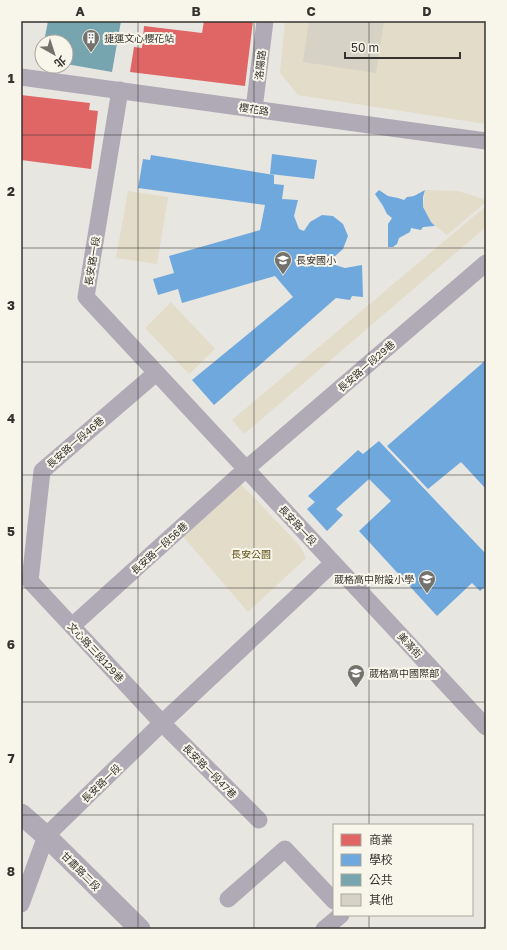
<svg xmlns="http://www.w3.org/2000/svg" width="507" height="950" font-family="'Golos Text','Noto Sans TC',sans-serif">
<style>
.green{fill:#e2dcc8}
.shops{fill:#e06666}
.schools{fill:#6fa8dc}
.public{fill:#76a5af}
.building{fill:#d6d2c5}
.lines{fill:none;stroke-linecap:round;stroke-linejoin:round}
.minor{stroke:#afaab6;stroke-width:17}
.tertiary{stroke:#afaab6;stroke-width:21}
.grid{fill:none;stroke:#35332f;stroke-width:1;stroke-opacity:0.55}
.labels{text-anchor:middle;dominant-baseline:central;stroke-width:4;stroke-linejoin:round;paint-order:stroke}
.poi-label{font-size:10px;fill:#35332f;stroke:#f8f5ea;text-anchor:start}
.street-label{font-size:10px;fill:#35332f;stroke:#f8f5ea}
.park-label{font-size:10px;fill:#625117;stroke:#f8f5ea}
.neatline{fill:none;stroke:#35332f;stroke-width:1.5}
.grid-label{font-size:13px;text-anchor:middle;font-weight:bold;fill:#35332f}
</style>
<rect width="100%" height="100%" fill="#e8e6e0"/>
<!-- green -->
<path class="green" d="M285 21H486V124L298 95 280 73Z
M425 190 458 191 486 200V202L447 235 431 222 423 207Z
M128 191 168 197 157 264 116 258Z
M486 206V227L244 434 232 420Z
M171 302 215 349 189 374 145 328Z
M227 485H242L300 546 306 558 248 612 180 533Z"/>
<!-- shops -->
<path class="shops" d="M204 21H253L245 86 130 72 134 47 142 48 144 26 202 33Z
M21 95 90 103 89 110 98 111 91 169 21 160Z"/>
<!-- schools -->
<path class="schools" d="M272 154 317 160 314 179 270 174Z
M151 155 274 175V184L284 185 282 199 298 200 294 216 299 229 304 231 310 222 322 215 333 216 343 224 348 236 343 249 333 258 322 261 345 268 362 265 363 297 352 296 350 300 336 298 214 405 192 380 293 297 275 276 182 303 178 289 158 295 153 279 174 273 169 256 260 230 265 205 138 188 143 159 150 160Z
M379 190 388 196 398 198 404 200 407 197 414 196 425 190 423 197V207L431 222 435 226 423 227 421 230 411 228 410 232 399 238 397 244 393 247H388V224L392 218 387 214 383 206 375 194Z
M486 360V489L461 462 428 489 387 446Z
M379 441 486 554V586L480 591 472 583 437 616 359 531 391 501 369 479 336 509 343 515 327 531 307 509 315 502 308 496 358 450 363 454Z"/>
<!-- public -->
<path class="public" d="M48 21H121L112 72 66 64V42H44Z"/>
<!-- building -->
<path class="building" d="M309 21H384L376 73 303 62Z"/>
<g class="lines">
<!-- minor -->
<path class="minor" d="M21 77 486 141
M120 90 86 297 486 727
M254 109 265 21
M30 581 162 723 259 820
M30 581 42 471 156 373
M72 626 246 469 486 263
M228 899 285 849 334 901
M21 904 46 836 162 723 333 563
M324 929 341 915"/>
<!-- tertiary -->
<path class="tertiary" d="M21 814 46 836 140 929"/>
</g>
<!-- grid -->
<path class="grid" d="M138 21V929M254 21V929M369 21V825M21 135H486M21 248H486M21 362H486M21 475H486M21 588H486M21 702H486M21 815H486M369 915V929"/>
<!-- icons -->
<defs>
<symbol id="building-pin" viewBox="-11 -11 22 30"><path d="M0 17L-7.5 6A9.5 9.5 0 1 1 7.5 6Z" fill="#74726d" stroke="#f8f5ea"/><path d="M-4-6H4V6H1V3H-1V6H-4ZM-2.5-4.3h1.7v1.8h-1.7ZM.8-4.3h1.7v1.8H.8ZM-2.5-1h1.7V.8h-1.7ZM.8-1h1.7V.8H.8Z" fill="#fff"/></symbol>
<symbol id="school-pin" viewBox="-11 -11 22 30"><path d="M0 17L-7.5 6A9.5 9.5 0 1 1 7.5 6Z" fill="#74726d" stroke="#f8f5ea"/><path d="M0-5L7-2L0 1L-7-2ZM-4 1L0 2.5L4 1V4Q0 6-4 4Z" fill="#fff"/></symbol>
</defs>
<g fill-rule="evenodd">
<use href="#building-pin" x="81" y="28" width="20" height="27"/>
<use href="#school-pin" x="273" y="250" width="20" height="27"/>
<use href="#school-pin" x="417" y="569" width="20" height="27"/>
<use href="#school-pin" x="346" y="663" width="20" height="27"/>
</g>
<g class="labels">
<!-- poi labels -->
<g class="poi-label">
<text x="104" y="38">捷運文心櫻花站</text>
<text x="296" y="260">長安國小</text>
<text x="414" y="579" text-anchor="end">葳格高中附設小學</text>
<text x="369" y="673">葳格高中國際部</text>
</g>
<!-- street labels -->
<g class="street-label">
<text transform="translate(260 65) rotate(-83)">洛陽路</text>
<text transform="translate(254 109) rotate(8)">櫻花路</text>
<text transform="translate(92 261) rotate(-81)">長安路一段</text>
<text transform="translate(366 366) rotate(-41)">長安路一段29巷</text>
<text transform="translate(75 442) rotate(-41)">長安路一段46巷</text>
<text transform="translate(298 525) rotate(47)">長安路一段</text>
<text transform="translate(159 548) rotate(-42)">長安路一段56巷</text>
<text transform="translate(410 645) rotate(47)">美滿街</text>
<text transform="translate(96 652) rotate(47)">文心路三段129巷</text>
<text transform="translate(210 771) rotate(45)">長安路一段47巷</text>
<text transform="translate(101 783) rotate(-44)">長安路一段</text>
<text transform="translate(81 871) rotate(45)">甘肅路二段</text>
</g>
<!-- park labels -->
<g class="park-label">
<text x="251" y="554">長安公園</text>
</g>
</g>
<!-- border -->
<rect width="507" height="950" fill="none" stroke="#f8f5ea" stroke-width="44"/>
<!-- legend -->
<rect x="333" y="824" width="140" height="92" fill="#f8f5ea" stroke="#aaa79f"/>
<rect x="341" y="834" width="20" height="12" fill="#e06666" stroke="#aaa79f"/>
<text x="369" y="844" font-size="12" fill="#35332f">商業</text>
<rect x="341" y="854" width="20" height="12" fill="#6fa8dc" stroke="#aaa79f"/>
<text x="369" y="864" font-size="12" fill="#35332f">學校</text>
<rect x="341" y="874" width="20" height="12" fill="#76a5af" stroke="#aaa79f"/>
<text x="369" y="884" font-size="12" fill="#35332f">公共</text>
<rect x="341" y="894" width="20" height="12" fill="#d6d2c5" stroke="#aaa79f"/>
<text x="369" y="904" font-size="12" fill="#35332f">其他</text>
<!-- north arrow -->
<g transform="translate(54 54) rotate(141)"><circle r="19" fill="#f8f5ea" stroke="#aaa79f"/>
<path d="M0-3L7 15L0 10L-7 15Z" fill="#74726d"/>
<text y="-6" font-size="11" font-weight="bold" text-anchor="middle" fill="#35332f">北</text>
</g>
<!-- scale -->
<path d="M345 52v6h115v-6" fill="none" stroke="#35332f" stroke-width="2"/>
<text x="351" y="52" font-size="12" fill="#35332f" stroke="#f8f5ea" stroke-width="3" paint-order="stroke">50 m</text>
<rect x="22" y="22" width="463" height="906" class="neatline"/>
<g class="grid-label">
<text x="80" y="16">A</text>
<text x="196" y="16">B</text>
<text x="311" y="16">C</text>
<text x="427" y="16">D</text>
<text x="11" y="83">1</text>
<text x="11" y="196">2</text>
<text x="11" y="310">3</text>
<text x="11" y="423">4</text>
<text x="11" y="536">5</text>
<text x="11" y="649">6</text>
<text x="11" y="763">7</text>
<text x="11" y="876">8</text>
</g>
</svg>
